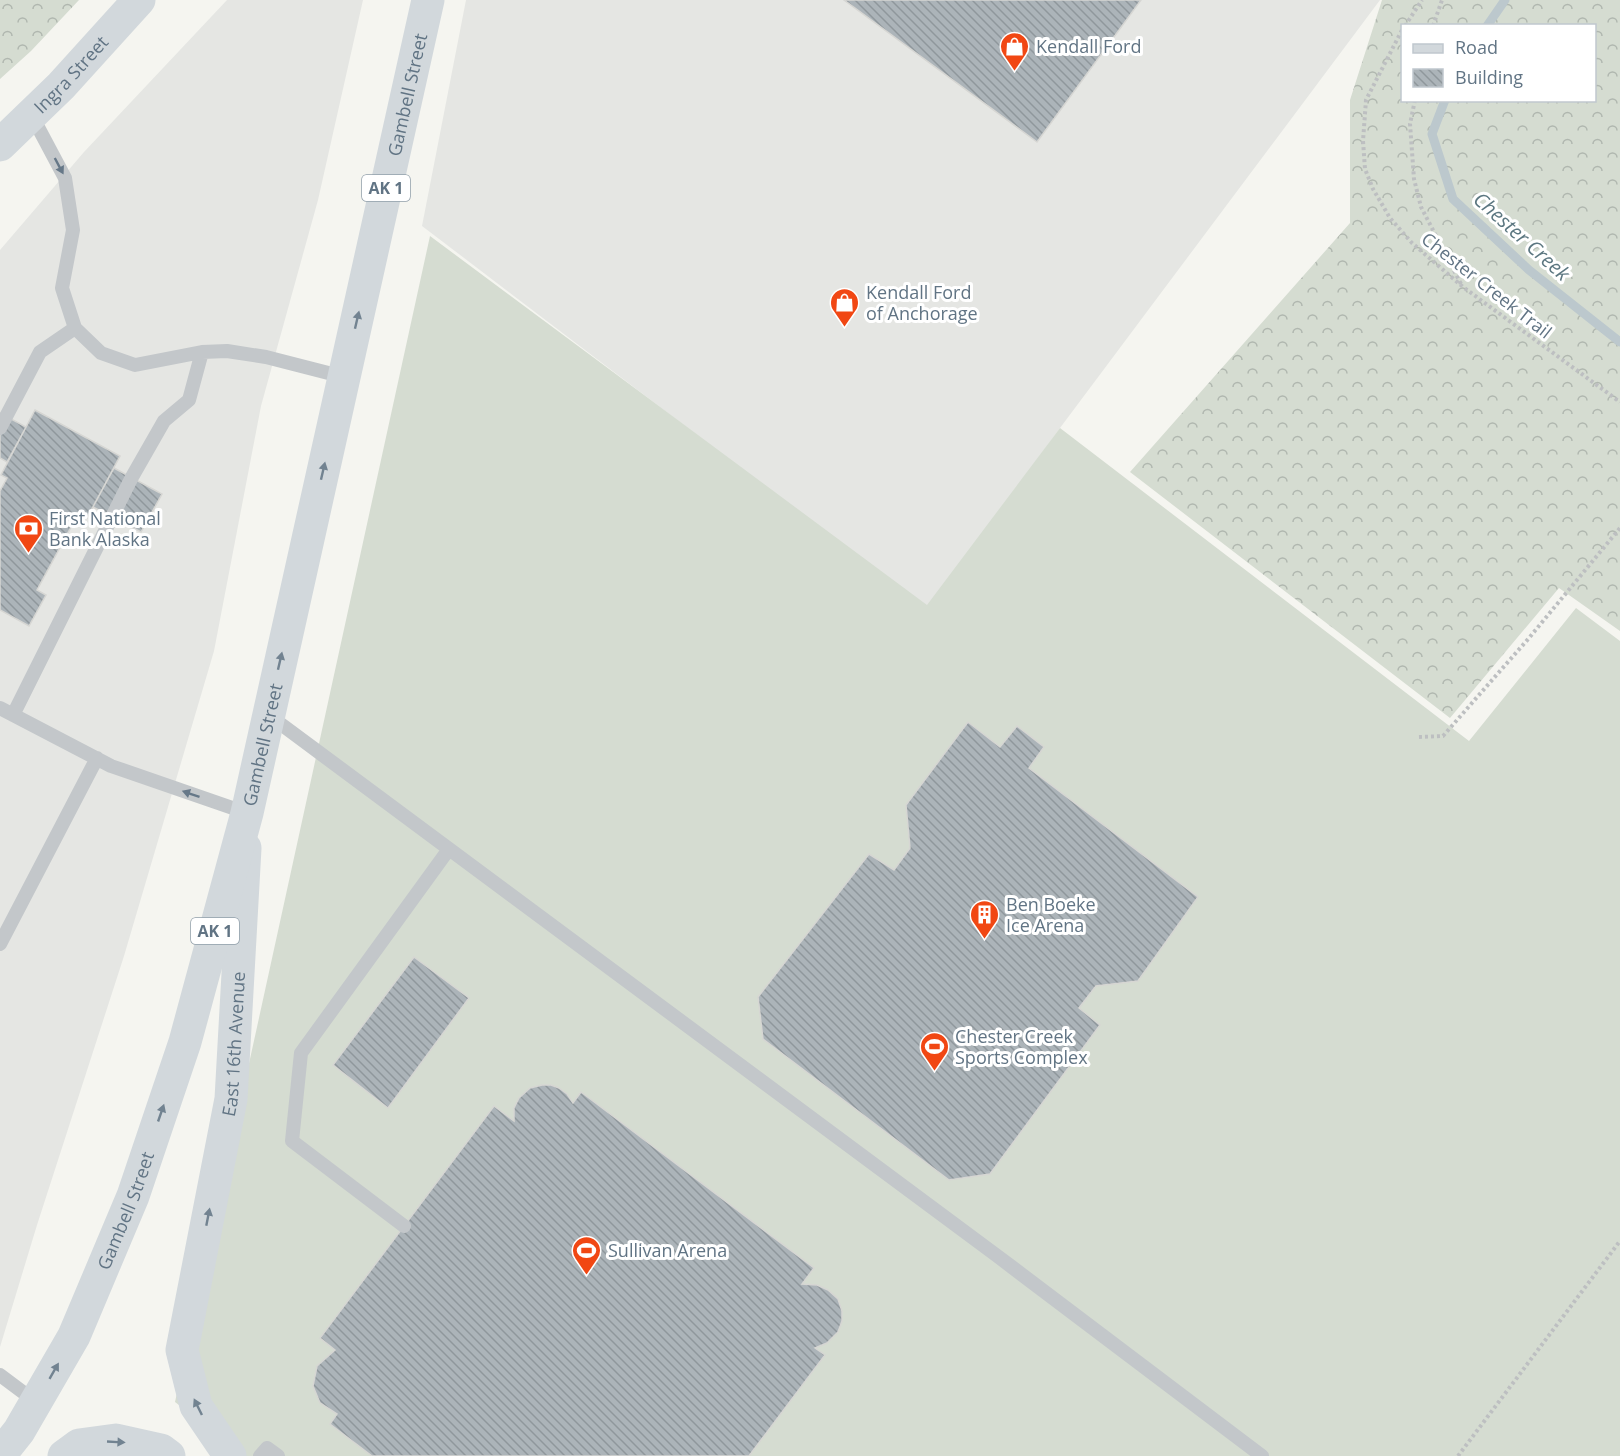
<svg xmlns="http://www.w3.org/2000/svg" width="1620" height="1456" font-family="'Open Sans',sans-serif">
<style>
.built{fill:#e5e6e3}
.forest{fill:url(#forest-crowns);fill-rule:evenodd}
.pitch{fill:#d5dcd1}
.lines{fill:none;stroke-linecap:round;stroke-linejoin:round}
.stream{stroke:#bcc8cd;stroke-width:9}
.building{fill:url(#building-back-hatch);stroke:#d6d6d3;stroke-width:1.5}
.path{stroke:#bdbfc1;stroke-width:4;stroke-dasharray:3 3;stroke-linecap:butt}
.lane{stroke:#c3c7ca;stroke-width:14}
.secondary{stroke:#d2d8dc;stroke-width:33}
.highway{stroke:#d2d8dc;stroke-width:33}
.oneway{fill:#667888}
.oneway2{fill:#728391}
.labels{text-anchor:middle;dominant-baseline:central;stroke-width:6;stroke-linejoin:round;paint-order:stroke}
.shield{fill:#fff;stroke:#909ea9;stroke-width:1.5}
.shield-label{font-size:16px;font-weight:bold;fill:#617484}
.poi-label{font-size:18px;fill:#617484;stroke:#fff;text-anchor:start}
.street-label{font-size:18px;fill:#617484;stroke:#fff}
.water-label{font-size:20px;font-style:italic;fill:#5c7781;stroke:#fff}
</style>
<defs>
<pattern id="forest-crowns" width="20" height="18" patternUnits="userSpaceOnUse" patternTransform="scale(1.5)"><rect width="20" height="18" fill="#d5dcd1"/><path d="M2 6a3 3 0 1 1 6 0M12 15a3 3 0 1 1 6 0" fill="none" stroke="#b0b7af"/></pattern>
<pattern id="building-back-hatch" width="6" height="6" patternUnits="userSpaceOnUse" patternTransform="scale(1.5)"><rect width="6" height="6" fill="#acb4b9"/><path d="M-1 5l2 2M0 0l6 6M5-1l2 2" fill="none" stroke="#8f979c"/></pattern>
</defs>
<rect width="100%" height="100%" fill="#f5f5f0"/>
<!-- built -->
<path class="built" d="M227 0H363L318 200 261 406 214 651 124 956 37 1225 0 1347V250L84 152Z
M466 0H1380L1060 428 927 610 422 226Z"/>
<!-- forest -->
<path class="forest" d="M0 0H79L31 51 0 79Z
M1382 0H1620V631L1559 588 1450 718 1130 472 1350 223V100ZM1402 26H1594V100H1402Z"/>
<!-- pitch -->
<path class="pitch" d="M430 236 927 605 1060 428 1469 741 1576 608 1620 641V1456H246L175 1402Z"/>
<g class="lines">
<!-- stream -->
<path class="stream" d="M1487 26 1505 0
M1445 100 1432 134 1453 199 1529 270 1620 342"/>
</g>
<!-- building -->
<path class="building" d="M844 0H1141L1037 142Z
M35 410 120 456 87 518 80 513 76 518 37 590 46 595 29 626 0 610V491L7 478 1 475Z
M0 413 26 427 7 462 0 458Z
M114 468 162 494 141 532 93 507Z
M968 722 1000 747 1017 726 1044 747 1029 768 1198 897 1138 981 1096 986 1079 1008 1100 1025 990 1174 949 1180 763 1039 758 997 869 854 894 870 910 848 906 805Z
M414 957 469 998 388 1108 333 1065Z
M542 1085H551L559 1088 567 1094 573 1103 581 1092 814 1268 802 1284 817 1285 828 1290 838 1299 842 1311V1321L838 1332 827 1343 815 1348 825 1355 749 1456H372L330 1424 337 1414 320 1403 313 1386 317 1366 335 1350 320 1338 494 1106 514 1121V1108L519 1098 530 1088Z"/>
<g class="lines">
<!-- path -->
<path class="path" d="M1405 26 1422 0
M1433 26 1442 0
M1402 30 1366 100 1363 141 1365 169 1373 189 1390 218 1412 243 1463 287 1620 402
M1415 100 1410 124 1414 179 1421 207 1461 284
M1419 737 1443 736 1529 638 1620 528
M1458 1456 1620 1241"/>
<!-- lane -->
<path class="lane" d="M31 114 65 178 73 230 62 288 75 328 101 353 135 365 202 352 227 351 266 357 344 377
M0 428 40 352 75 328
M0 708 111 766 247 813
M13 715 132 477 164 421 189 400 202 352
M270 716 996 1255 1262 1456
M0 944 97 758
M404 1226 292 1141 301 1053 449 849
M0 1375 36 1402
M260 1456 267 1448 278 1456"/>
<!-- secondary -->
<g class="secondary">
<path d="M64 1456 79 1445 116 1440 161 1450 169 1456"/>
<path id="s1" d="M230 1456 196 1406 182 1350 231 1099 245 848"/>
</g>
<!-- highway -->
<g class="highway">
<path id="s2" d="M0 145 61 86 139 0"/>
<path id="s3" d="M0 1455 19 1431 74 1336 133 1196 185 1042 247 813 428 0"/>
</g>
</g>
<!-- one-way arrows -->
<defs><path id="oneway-solid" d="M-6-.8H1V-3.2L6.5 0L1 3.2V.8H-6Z" transform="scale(1.5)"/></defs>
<g class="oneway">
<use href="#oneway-solid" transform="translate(59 166) rotate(62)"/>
<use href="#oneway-solid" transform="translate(191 794) rotate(-161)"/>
</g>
<g class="oneway2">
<use href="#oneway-solid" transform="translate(357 320) rotate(-77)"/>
<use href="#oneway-solid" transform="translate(323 471) rotate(-77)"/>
<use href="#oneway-solid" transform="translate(280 661) rotate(-77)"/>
<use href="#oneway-solid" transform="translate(161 1113) rotate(-71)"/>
<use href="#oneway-solid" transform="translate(208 1217) rotate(-79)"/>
<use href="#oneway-solid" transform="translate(54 1371) rotate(-60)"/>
<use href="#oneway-solid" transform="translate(198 1407) rotate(-116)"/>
<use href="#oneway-solid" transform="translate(116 1442) rotate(3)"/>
</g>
<!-- icons -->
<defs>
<symbol id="shop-pin" viewBox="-11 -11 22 30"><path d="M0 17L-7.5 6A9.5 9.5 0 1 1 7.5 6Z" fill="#f14713" stroke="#fff"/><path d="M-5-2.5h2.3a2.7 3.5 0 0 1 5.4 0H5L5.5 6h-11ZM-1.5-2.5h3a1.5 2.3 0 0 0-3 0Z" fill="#fff"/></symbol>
<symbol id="bank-pin" viewBox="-11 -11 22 30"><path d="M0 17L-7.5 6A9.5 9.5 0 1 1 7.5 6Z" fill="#f14713" stroke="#fff"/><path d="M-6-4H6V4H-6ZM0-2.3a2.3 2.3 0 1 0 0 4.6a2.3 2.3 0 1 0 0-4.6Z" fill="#fff"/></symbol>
<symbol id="building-pin" viewBox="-11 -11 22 30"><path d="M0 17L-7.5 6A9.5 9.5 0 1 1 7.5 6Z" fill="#f14713" stroke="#fff"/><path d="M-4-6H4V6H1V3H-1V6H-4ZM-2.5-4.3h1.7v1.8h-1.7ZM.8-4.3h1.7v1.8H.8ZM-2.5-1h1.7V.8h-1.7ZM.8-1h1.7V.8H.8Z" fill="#fff"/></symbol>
<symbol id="stadium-pin" viewBox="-11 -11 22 30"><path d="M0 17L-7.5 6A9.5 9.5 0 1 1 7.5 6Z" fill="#f14713" stroke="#fff"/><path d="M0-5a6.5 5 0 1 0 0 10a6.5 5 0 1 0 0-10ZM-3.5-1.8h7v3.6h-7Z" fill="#fff"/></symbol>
</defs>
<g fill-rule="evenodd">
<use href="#shop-pin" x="998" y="30" width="33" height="45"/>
<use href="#shop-pin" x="828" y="286" width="33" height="45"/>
<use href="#bank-pin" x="12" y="512" width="33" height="45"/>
<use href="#building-pin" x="968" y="898" width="33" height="45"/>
<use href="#stadium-pin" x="918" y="1030" width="33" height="45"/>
<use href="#stadium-pin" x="570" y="1234" width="33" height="45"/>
</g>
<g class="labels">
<!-- shield labels -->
<g class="shield">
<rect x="362" y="175" width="48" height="26" rx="4.5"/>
<rect x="191" y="918" width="48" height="26" rx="4.5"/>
</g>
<g class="shield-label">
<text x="386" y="188">AK 1</text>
<text x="215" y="931">AK 1</text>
</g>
<!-- poi labels -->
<g class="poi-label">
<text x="1036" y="46">Kendall Ford</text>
<text x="866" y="292">Kendall Ford<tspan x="866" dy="21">of Anchorage</tspan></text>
<text x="49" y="518">First National<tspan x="49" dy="21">Bank Alaska</tspan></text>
<text x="1006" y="904">Ben Boeke<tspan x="1006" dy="21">Ice Arena</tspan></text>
<text x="955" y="1036">Chester Creek<tspan x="955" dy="21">Sports Complex</tspan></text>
<text x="608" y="1250">Sullivan Arena</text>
</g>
<!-- street labels -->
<g class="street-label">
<text stroke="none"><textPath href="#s2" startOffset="100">Ingra Street</textPath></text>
<text stroke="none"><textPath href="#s3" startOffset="1428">Gambell Street</textPath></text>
<text transform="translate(1487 285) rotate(38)">Chester Creek Trail</text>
<text stroke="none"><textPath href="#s3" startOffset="762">Gambell Street</textPath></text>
<text stroke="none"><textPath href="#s1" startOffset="429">East 16th Avenue</textPath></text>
<text stroke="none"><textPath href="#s3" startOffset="276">Gambell Street</textPath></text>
</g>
<!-- water labels -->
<g class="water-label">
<text transform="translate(1522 236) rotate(42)">Chester Creek</text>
</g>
</g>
<!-- legend -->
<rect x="1401" y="24" width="195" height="78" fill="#ffffff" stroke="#c0c7ce" stroke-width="1.5"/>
<rect x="1413" y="44" width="30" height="9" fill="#d2d8dc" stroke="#c0c7ce" stroke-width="1.5"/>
<text x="1455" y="54" font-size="18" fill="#617484">Road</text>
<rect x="1413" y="69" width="30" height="18" fill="url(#building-back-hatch)" stroke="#c0c7ce" stroke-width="1.5"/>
<text x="1455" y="84" font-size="18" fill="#617484">Building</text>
</svg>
